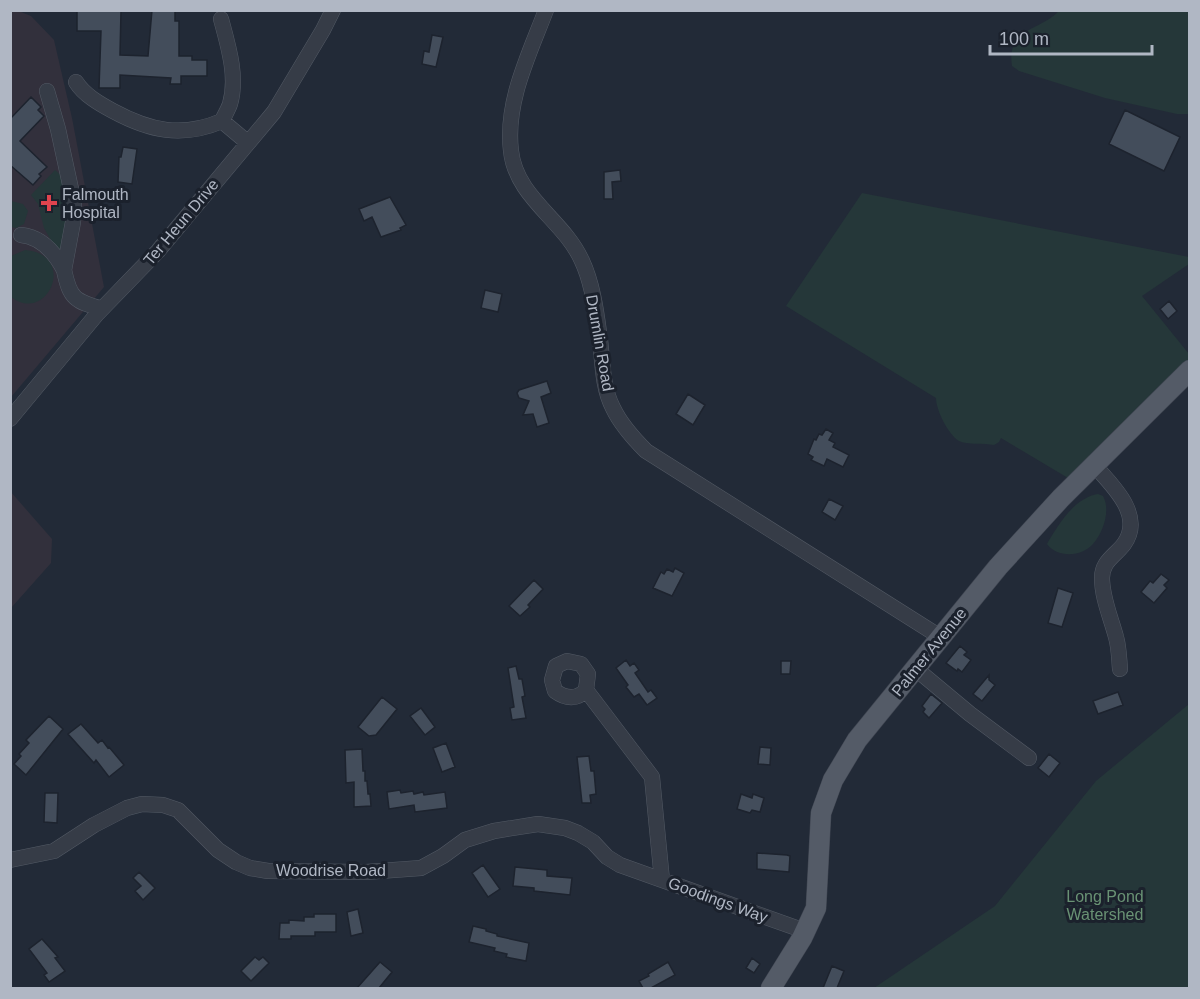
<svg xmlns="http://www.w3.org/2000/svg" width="1200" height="999" font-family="Helvetica,sans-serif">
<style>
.medical{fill:#32303c}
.green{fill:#253739}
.building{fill:#434d5b;stroke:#1d232e;stroke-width:1.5}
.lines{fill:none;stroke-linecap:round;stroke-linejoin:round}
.minor-casing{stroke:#535a65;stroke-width:16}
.major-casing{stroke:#3f4551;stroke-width:21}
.minor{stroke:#363c47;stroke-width:15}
.major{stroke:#545b67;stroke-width:20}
.health-dot{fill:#e0444e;stroke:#1b212c;stroke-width:2}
.labels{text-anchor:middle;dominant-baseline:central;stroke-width:6;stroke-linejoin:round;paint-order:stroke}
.poi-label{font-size:16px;fill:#b0b7c4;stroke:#1b212c;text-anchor:start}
.street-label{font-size:16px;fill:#b0b7c4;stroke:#1b212c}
.park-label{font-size:16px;fill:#699274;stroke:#1b212c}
</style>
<rect width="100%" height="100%" fill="#222a37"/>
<!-- medical -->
<path class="medical" d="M16 10 31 16 54 40 72 118 104 287 11 397 10 11Z
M10 491 52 539 51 563 11 608Z"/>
<!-- green -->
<path class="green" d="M1059 11H1189V114H1177L1105 98 1019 71 1012 66C1006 28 1040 31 1059 11Z
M55 170 62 176 68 198 64 251 58 253 44 228 38 204 31 195Z
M862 193 1189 257V264L1142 296 1189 354V359L1068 478 1001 438 999 442 994 445C984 443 967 445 959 441 948 434 936 410 936 398L786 306Z
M11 201 23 204 28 211 24 224 16 228 11 227Z
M25 250C78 254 48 325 11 297V256Z
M1098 494 1103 496C1111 510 1103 533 1093 544 1082 557 1057 558 1047 544 1058 525 1074 498 1098 494Z
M1189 704V988H874L995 906 1096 781Z"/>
<!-- building -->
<path class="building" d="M152 10H175V21H179V56H192V60H207V76H181V84H170L171 78 120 75V88H99L101 31H77V11H121L120 55 148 56Z
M432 35 443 37 436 67 422 64 424 51 429 52Z
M31 97 41 107 38 110 44 116 20 141 47 167 39 174 41 176 33 185 10 165V119Z
M1125 110 1180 137 1164 171 1109 144Z
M123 147 137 149 132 184 118 182 119 157H121Z
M620 170 621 181 612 182 613 199H604V172Z
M390 197 406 225 400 228 401 230 381 237 372 217 364 221 359 209Z
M485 290 502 294 498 312 481 308Z
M1169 301 1177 311 1168 319 1160 309Z
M547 381 551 393 541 397 549 423 537 427 533 414 523 415 529 401 519 398 517 393 519 390Z
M688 394 705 405 693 425 676 414Z
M826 429 833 433 829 440 835 443 833 447 849 455 843 467 827 459 824 466 811 460 813 457 808 454 814 439 816 440 819 434 822 435Z
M829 499 843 506 835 520 822 512Z
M675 568 684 573 672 596 653 588 661 572 664 574 667 569 673 572Z
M1161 574 1169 580 1164 585 1167 588 1154 603 1141 592 1150 581 1153 583Z
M534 580 543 589 528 605 530 607 520 616 509 606Z
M1058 588 1073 593 1062 627 1048 623Z
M960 646 967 652 964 655 971 660 962 672 958 669 957 671 946 663Z
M626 660 630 666 634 663 639 670 635 673 648 692 651 690 657 698 647 705 639 694 634 697 626 687 628 685 616 668Z
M781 661H791L790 674H781Z
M516 666 519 679H522L525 696 522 697 526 718 512 720 510 708 514 707 508 668Z
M989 675V680L995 685 982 701 973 694Z
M1118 692 1123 705 1098 714 1093 701Z
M931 694 942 703 929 718 923 712 925 709 922 706Z
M382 697 397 709 376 735 369 736 358 727Z
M421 708 435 727 425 735 410 716Z
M49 716 63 729 26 775 14 764 21 756 19 754 29 743 26 740Z
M81 724 98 743 102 740 108 748 109 747 124 765 109 777 96 760 94 763 68 734Z
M446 743 455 767 442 772 433 748Z
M760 747 771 748 770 765 758 764Z
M362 749 363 771H365V781H367L368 794H370L371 806 354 807V782L346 783 345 750Z
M1049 754 1060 763 1049 777 1038 768Z
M589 756 591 771H594L596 794 590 795 591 803H582L577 757Z
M400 790 401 793 413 791 414 794 423 792 424 795 445 792 447 808 415 812 414 805 389 809 387 792Z
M45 793H58L57 823 44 822Z
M741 794 752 798 753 794 764 798 760 812 752 810 750 813 737 809Z
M757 853 787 855 790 856 789 872 757 869Z
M483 865 500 889 488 897 472 873Z
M515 867 547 870V876L572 878 570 895 534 891V888L513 886Z
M139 872 155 888 143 900 135 891 141 886 133 878Z
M358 909 363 933 351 936 347 912Z
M314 914H336V932H315V936H291V939H279L280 923H289V920L304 921V917H314Z
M473 926 486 929V931L497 934V936L529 943 526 961 506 957 507 954 494 951 495 948 469 942Z
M42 939 58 957 55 958 65 971 49 982 44 975 47 973 29 949Z
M255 957 259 960 263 957 269 963 251 981 241 971Z
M752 958 760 964 754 973 746 968Z
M380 962 392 972 379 988H357Z
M668 962 675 975 651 988H643L639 981 649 976 648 974Z
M832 966 844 971 837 988H823Z"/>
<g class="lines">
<defs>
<path id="minor" d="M546 10C529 55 505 102 511 151 516 198 564 220 582 261 592 282 596 309 599 332 603 357 601 385 613 408 621 425 633 438 646 451L942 638
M76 82C84 95 100 104 113 111 150 131 182 138 222 121 224 116 228 110 230 104 238 77 228 45 221 19
M222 121 247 142
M21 235C42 237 55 253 64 270L73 222 74 203 58 129 47 91
M64 270C70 299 75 301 102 309
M10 419 97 314 158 251 274 112 323 30 333 10
M1093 464C1111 484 1145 515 1124 544 1115 556 1102 561 1102 578 1102 598 1111 618 1116 637 1119 647 1119 658 1120 669
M916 669 970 714 1029 758
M586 690 588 674 581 664 567 661 556 666 552 680 555 691C566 699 577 700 586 690L652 777 662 880 805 931
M10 860 54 851 94 825 127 808 142 804 163 805 178 810 218 850 236 862 250 868 268 871 366 872 421 868 443 856 465 840 494 831 538 824 565 828 578 833 593 842 607 857 620 865 662 880"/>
<path id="major" d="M771 988 802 938 816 908 821 813 833 780 857 740 998 567 1061 498 1190 370"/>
</defs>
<!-- minor casing -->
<use href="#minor" class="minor-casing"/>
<!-- major casing -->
<use href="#major" class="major-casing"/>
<!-- minor -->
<use href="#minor" class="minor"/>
<!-- major -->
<use href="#major" class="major"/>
</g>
<!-- markers -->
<path class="health-dot" d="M46 194h6v6h6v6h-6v6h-6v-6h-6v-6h6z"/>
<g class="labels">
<!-- poi labels -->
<g class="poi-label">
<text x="62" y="194">Falmouth<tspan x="62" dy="18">Hospital</tspan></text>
</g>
<!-- street labels -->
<g class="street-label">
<text transform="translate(181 222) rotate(-50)">Ter Heun Drive</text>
<text transform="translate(600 343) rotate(80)">Drumlin Road</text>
<text transform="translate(929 652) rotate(-51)">Palmer Avenue</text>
<text x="331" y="870">Woodrise Road</text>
<text transform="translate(718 900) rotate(20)">Goodings Way</text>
</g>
<!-- park labels -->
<g class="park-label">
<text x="1105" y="896">Long Pond<tspan x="1105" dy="18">Watershed</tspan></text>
</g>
</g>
<!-- border -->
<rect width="1200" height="999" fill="none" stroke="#b0b7c4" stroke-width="24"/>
<!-- scale -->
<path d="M990 45v9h162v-9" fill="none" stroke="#b0b7c4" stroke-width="3"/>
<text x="999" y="45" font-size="18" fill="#b0b7c4" stroke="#1b212c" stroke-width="4.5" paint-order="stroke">100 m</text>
</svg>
